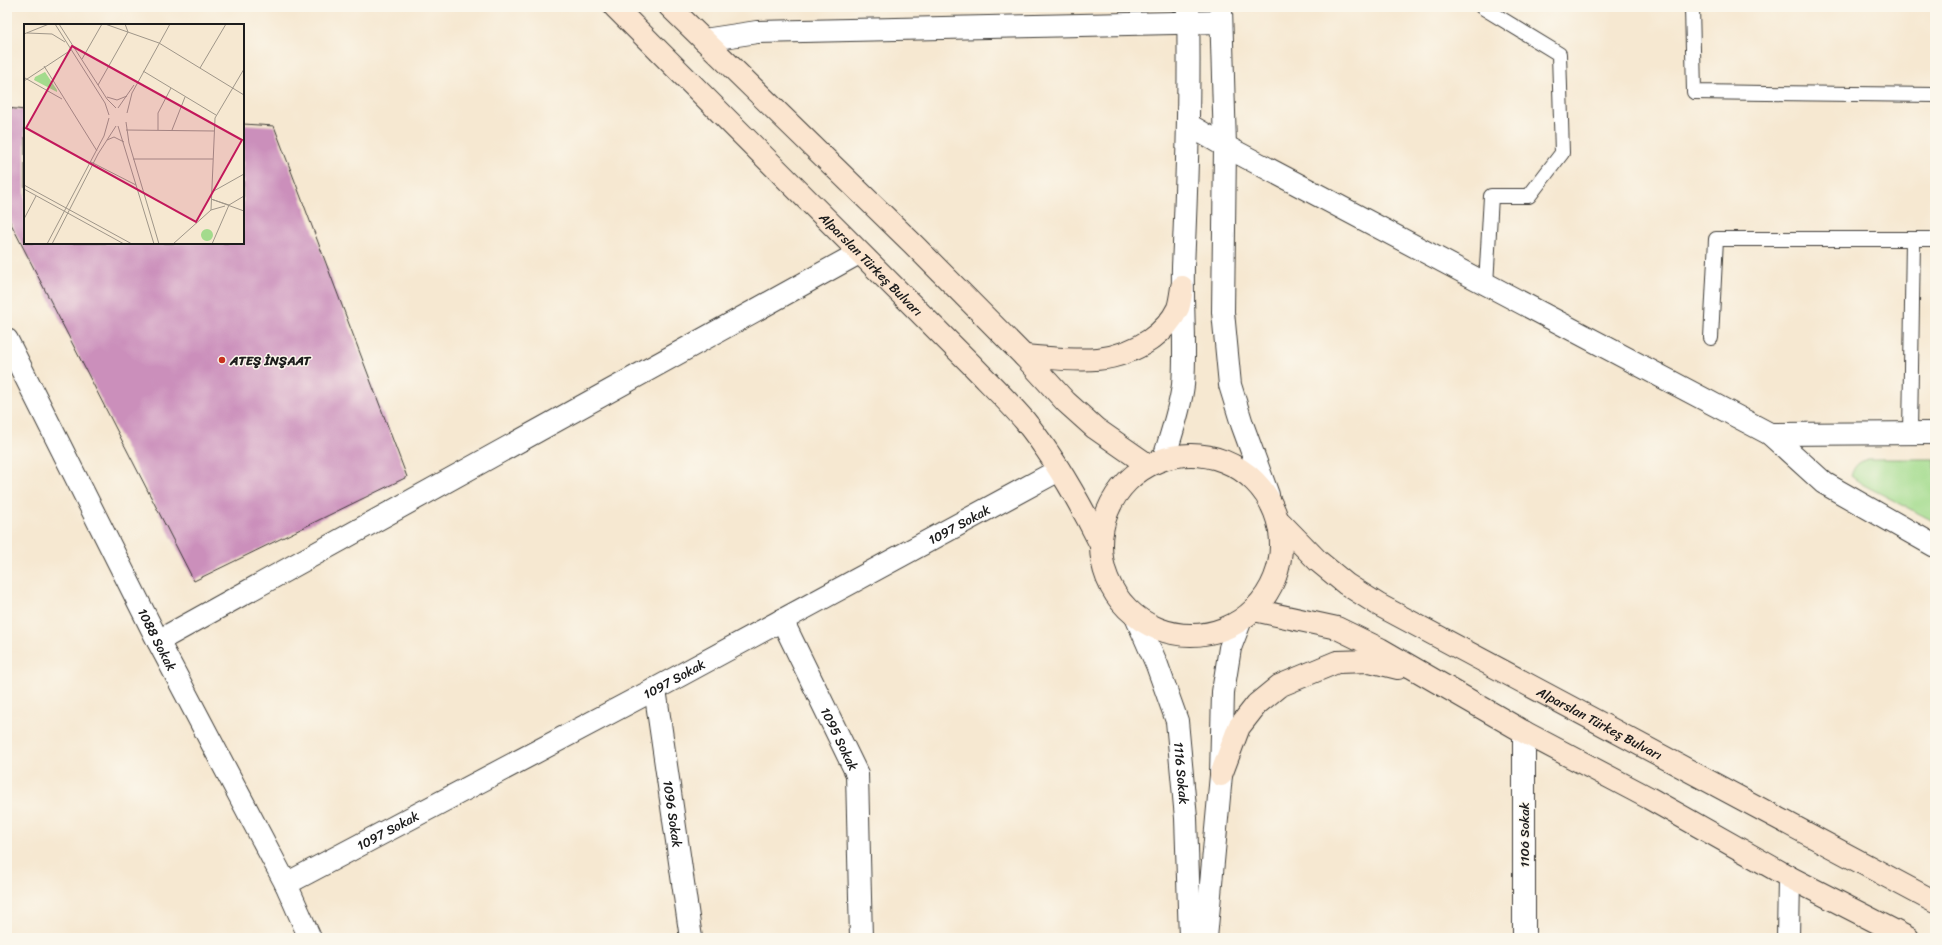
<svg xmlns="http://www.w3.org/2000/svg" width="1942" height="945" font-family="Sriracha,sans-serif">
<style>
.green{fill:#a3db8d;stroke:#607c54}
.building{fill:#cb8fbb}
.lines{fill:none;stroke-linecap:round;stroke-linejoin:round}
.service-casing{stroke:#3d3b37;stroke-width:16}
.minor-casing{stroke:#3d3b37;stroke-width:24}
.secondary-casing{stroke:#3d3b37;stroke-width:24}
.service{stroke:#fff;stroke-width:14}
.minor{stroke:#fff;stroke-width:22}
.secondary{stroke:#fbe5cf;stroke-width:22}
.poi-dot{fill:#c8321e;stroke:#fbf7ec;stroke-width:1.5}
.labels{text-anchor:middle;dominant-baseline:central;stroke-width:3;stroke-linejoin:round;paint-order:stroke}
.street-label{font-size:13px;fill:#1c1c1c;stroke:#fbf7ec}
.poi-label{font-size:13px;font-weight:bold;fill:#1c1c1c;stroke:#fbf7ec;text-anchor:start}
.inset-road{fill:none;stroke:#9f9689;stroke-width:1}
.view{fill:#c2185b;fill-opacity:0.15;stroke:#c2185b;stroke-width:2}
.inset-edge{fill:none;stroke:#1c1c1c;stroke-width:2}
</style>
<rect width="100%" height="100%" fill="#fbf7ec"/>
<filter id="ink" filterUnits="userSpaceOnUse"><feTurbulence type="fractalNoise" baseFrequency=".025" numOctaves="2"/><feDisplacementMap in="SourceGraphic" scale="8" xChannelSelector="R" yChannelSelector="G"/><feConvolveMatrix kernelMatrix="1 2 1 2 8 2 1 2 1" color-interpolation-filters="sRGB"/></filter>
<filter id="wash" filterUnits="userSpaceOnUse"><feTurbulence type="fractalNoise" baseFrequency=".012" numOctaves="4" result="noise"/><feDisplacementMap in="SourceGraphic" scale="16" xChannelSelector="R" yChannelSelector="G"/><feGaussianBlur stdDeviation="0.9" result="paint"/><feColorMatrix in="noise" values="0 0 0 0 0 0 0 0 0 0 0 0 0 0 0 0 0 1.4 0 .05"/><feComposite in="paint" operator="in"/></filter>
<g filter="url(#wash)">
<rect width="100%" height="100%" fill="#f6e8d1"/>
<!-- green -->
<path class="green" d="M1868 459H1935V522L1862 484 1851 476C1854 466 1858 462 1868 459Z"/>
<g id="blocks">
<!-- building -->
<path class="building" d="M7 108 25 110V243H243V124L274 126 407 477 194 581 7 216Z"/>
</g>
</g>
<g filter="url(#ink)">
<use href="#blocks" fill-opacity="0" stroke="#3d3b37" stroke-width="1"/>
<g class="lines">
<defs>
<path id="service" d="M1482 7 1559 54 1562 153 1529 196H1491L1486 285
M1692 7 1694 92 1935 95
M1711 338 1716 239H1935
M1910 433 1913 239"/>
<g id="minor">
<path d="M1221 8 1225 146 1223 312 1230 385 1242 424 1268 495"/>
<path d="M704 40 757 32 1221 22"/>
<path d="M1189 125 1225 146 1770 434 1824 483 1935 546"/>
<path id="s1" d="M7 340 158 641 286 884 310 938"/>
<path d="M1770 434 1935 433"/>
<path d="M1164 458C1171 435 1180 410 1183 385 1186 346 1182 307 1183 267 1187 180 1190 94 1188 7"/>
<path id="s2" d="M1136 617 1157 665 1177 721 1186 818 1190 938"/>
<path id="s3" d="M782 620 857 774 861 938"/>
<path d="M158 641 859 253"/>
<path id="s4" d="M655 689 691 938"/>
<path d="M1524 732V938"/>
<path id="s5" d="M286 884 655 689 1059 470"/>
<path d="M1206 938 1221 775 1223 692 1230 648 1240 622"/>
<path d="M1788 938 1789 877"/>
</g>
<g id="secondary">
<path id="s6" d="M615 7 972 365C990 384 1009 402 1025 421 1055 458 1079 501 1100 543"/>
<path d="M670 7 913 244 1024 356 1066 402 1095 428 1148 465"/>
<path d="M1024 356C1071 359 1108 368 1150 340 1161 332 1172 321 1178 308 1180 302 1181 294 1182 287"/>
<circle cx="1191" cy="545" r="90"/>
<path id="s7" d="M1280 522 1318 561 1346 584 1379 605 1935 902"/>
<path d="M1254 610 1337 628 1380 649 1524 732 1649 798 1789 877 1908 938"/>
<path d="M1221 775 1239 727 1257 704 1279 686 1337 662 1370 661 1398 668"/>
</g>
</defs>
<!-- service casing -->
<use href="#service" class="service-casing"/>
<!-- minor casing -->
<use href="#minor" class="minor-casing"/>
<!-- secondary casing -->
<use href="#secondary" class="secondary-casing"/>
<!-- service -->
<use href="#service" class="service"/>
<!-- minor -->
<use href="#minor" class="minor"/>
<!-- secondary -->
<use href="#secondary" class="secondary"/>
</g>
</g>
<!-- markers -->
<circle class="poi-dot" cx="222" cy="360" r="4"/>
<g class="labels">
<!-- street labels -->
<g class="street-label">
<text stroke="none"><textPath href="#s6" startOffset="363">Alparslan Türkeş Bulvarı</textPath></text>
<text stroke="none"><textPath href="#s5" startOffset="763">1097 Sokak</textPath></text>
<text stroke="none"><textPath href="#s1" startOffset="335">1088 Sokak</textPath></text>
<text stroke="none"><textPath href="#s5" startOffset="439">1097 Sokak</textPath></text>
<text stroke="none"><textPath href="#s7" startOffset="380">Alparslan Türkeş Bulvarı</textPath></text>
<text stroke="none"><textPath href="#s3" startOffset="132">1095 Sokak</textPath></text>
<text stroke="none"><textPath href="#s2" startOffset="164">1116 Sokak</textPath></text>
<text stroke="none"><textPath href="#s4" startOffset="126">1096 Sokak</textPath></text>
<text stroke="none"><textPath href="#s5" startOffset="115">1097 Sokak</textPath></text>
<text transform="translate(1524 835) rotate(-90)">1106 Sokak</text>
</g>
<!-- poi labels -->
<g class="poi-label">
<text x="230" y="360">ATEŞ İNŞAAT</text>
</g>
</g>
<!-- overview -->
<g transform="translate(24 24)">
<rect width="220" height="220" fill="#f6e8d1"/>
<path d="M21 48 33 66V68L10 56 11 53ZM177 211a6 6 0 1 1 12 0a6 6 0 1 1-12 0Z" fill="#a3db8d"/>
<path class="inset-road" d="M31 0 81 79 85 91M35 0 83 75 92 84M81 0 135 19 220 71M3 9 28 10 41 18M0 10 25 0M58 35 78 0M20 42 73 127M176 44 202 0M119 47 192 91M1 54 38 75M0 57 47 26M74 61 104 8 101 0M83 73 93 76 103 72M94 84 110 61M103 89 108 69 146 0M102 98 105 119 135 220M94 102 130 220M102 106 190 107M134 106V89L147 64M148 106 161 73M83 116 90 113 100 118M109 135H189M67 138 112 161M0 161 108 220M0 165 100 220M188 168 220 150M205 181 187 175 220 187M205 181 220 172M187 186 201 182M0 195 12 172M23 220 80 112 85 94M28 220 74 130 92 102M149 220 187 186 191 94 220 45M188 220 205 181"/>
<path class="view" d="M48 22 218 116 172 198 2 104Z"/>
<rect width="220" height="220" class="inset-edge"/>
</g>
<!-- margin -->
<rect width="1942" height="945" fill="none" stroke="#fbf7ec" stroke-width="24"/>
</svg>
